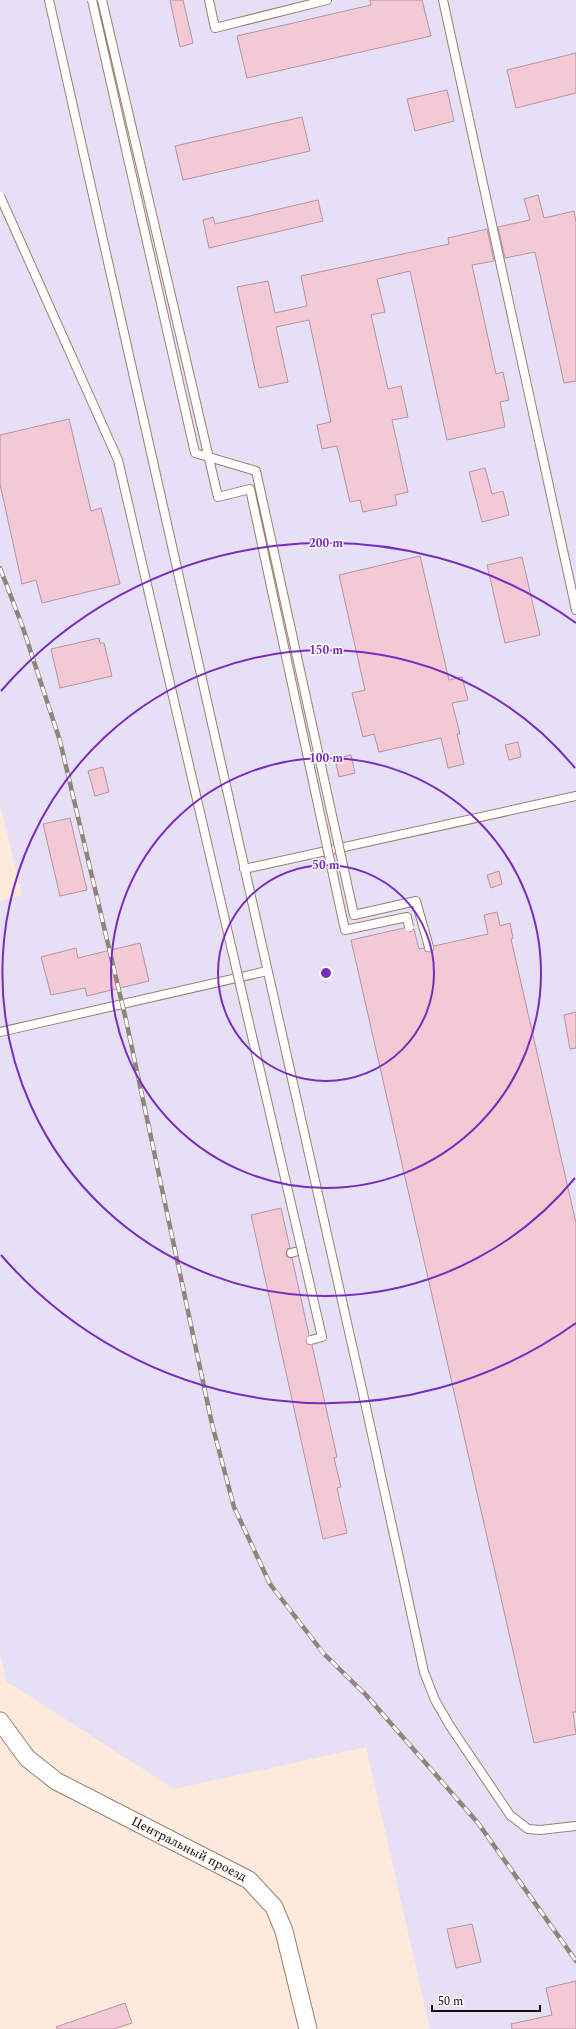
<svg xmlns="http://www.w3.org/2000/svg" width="576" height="2029" font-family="Spectral,serif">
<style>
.commercial{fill:#e5e0f6}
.building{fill:#f3c9d6;stroke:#b993a0}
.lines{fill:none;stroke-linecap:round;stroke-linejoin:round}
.lane-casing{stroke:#9d7f69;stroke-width:10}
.street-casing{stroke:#9d7f69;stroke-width:19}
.lane{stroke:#fff;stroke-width:8}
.street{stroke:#fff;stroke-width:17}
.rail-casing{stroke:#938378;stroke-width:4.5}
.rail{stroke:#fbfbfb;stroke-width:3;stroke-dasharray:9;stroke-linecap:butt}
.lane-bridge-casing{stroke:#9d7f69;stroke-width:10;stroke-linecap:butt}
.lane-bridge{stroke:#fff;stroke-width:8}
.ring{fill:none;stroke:#7b2cbf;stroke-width:2}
.labels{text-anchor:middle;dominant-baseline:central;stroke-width:3;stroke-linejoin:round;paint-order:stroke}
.street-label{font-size:13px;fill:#1a0f07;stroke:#fbfbfb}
.centre{fill:#7b2cbf;stroke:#fbfbfb;stroke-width:2}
.ring-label{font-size:12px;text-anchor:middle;font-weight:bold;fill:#7b2cbf;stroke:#fbfbfb;stroke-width:3;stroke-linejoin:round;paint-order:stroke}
</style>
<rect width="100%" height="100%" fill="#feeadb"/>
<!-- commercial -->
<path class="commercial" d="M0 0H576V2029H430L366 1747 174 1789 6 1681 0 1653V901L22 895 0 804Z"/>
<!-- building -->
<path class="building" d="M170 0H183L193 43 180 47Z
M370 0H422L431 36 247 78 237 36 371 5Z
M576 53V93L516 108 507 70Z
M447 90 454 121 415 131 407 99Z
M302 117 310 151 183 180 175 146Z
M538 195 544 218 574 211 576 222V381L564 383 535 252 505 258 498 227 530 220 524 199Z
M318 200 323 221 209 248 203 220 213 217 215 224Z
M487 229 494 261 472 265 496 374 503 372 509 400 500 402 505 427 447 440 410 271 377 279 385 312 371 315 388 389 401 386 408 417 392 420 408 492 395 495 397 505 363 512 360 500 350 502 337 446 322 449 317 425 331 422 309 320 276 327 288 382 259 388 237 287 268 281 275 313 307 306 301 276 449 244 448 238Z
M69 419 91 511 101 508 120 584 42 603 36 580 22 584 0 484V435Z
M485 468 492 494 503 491 509 515 482 522 469 472Z
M420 556 449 680 462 677 468 700 452 703 460 734H457L464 764 448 768 441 738 379 752 374 734 363 737 352 693 365 690 339 575Z
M522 557 540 635 505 643 487 565Z
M99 638 100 643H104L112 676 60 688 51 649Z
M518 742 521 757 509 760 505 745Z
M351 755 355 773 339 777 335 759Z
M103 767 109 792 95 796 88 771Z
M70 818 87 890 60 896 43 824Z
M499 871 502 884 491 888 487 875Z
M497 912 500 926 510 923 513 938 511 939 576 1223V1712H573L576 1734 534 1743 351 940 404 928 410 932 414 929 419 949 424 948 425 951 430 952 433 951 434 946 488 934 484 915Z
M140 943 149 981 87 996 85 988 51 995 41 957 76 948 78 958Z
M576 1012V1048L570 1049 564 1015Z
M281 1208 290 1248 287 1249 286 1254 287 1257 292 1258 309 1335 306 1341 307 1344 312 1345 337 1457 334 1458 341 1487 337 1488 347 1533 323 1539 251 1215Z
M472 1924 481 1962 456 1968 447 1929Z
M576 1981V2029H512L511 2024 552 2015 546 1988Z
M125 2003 132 2023 114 2029H57L56 2027Z"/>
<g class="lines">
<defs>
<path id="lane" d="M49 0 366 1407 424 1672 435 1700 450 1726 510 1815 528 1829 540 1830 576 1826
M209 0 215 28 327 0
M443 0 576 610
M244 869 576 796
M0 1032 267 971
M291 1253 302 1250"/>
<path id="street" d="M0 1721 27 1758 56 1781 249 1880 274 1907 284 1931 308 2029"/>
</defs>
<!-- lane casing -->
<use href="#lane" class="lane-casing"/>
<!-- street casing -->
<use href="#street" class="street-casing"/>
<!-- lane -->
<use href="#lane" class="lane"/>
<!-- street -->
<use href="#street" class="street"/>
<defs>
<path id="rail" d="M0 568 22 625 60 741 126 1020 212 1424 234 1507 270 1584 324 1654 366 1695 478 1823 576 1961"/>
</defs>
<!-- rail casing -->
<use href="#rail" class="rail-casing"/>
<!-- rail -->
<use href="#rail" class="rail"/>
<defs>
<path id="lane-bridge" d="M92 0 195 453 256 471 354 915 416 901 429 947
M102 0 218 497 250 489 345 930 407 917 409 927
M0 196 118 460 322 1337 311 1340"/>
</defs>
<!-- lane-bridge casing -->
<use href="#lane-bridge" class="lane-bridge-casing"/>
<!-- lane-bridge -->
<use href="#lane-bridge" class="lane-bridge"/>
</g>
<!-- distance rings -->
<g class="ring">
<circle cx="326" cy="973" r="108"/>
<circle cx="326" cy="973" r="215"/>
<path d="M575 1178A323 323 0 1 1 575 768"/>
<path d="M576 1323A430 430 0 0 1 1 1255M1 691A430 430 0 0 1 576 623"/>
</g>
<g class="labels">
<!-- street labels -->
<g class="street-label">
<text transform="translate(189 1849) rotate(27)">Центральный проезд</text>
</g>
</g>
<circle cx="326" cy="973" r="6" class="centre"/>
<g class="ring-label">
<text x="326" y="547">200 m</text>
<text x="326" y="654">150 m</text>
<text x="326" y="762">100 m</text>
<text x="326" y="869">50 m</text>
</g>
<!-- scale -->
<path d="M432 2005v6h108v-6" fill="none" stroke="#1a0f07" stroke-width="2"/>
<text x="438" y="2005" font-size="12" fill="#1a0f07" stroke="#fbfbfb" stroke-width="3" paint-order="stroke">50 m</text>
</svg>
